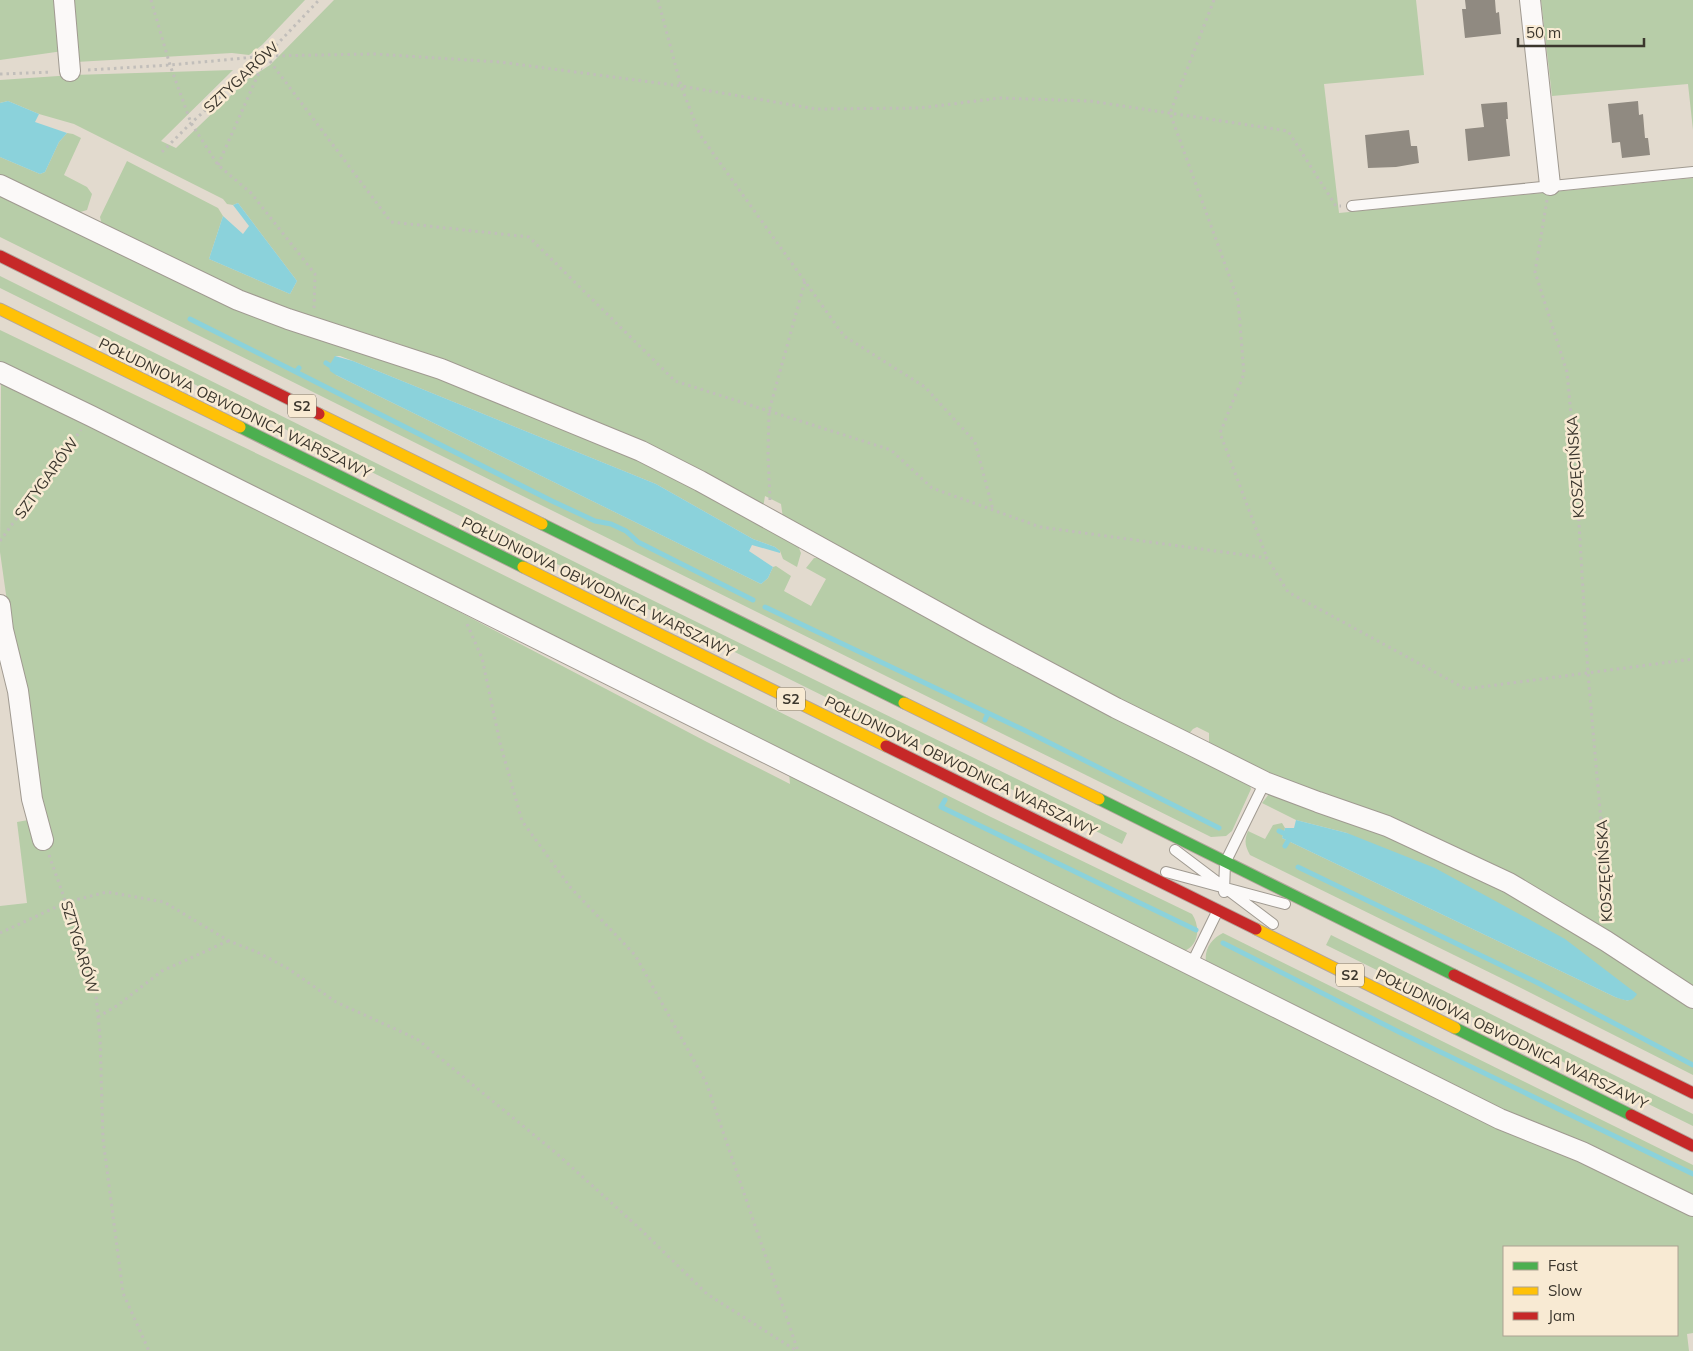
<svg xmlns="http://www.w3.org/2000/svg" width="1693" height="1351" font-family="Mulish,sans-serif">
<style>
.green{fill:#b7cda8;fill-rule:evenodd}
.water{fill:#8bd2db}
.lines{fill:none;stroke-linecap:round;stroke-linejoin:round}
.stream{stroke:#8bd2db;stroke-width:5}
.building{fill:#908a81}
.lane-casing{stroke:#a09a91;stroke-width:12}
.street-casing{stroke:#a09a91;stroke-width:22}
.fast-casing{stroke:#b3a59c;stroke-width:13}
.slow-casing{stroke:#b3a59c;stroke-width:13}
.jam-casing{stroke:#b3a59c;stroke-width:13}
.path{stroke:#c1beba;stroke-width:3;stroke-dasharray:2.5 4;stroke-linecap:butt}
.lane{stroke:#fbf9f8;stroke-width:10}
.street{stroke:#fbf9f8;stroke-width:20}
.fast{stroke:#4caf50;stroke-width:11}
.slow{stroke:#ffc107;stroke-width:11}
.jam{stroke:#c62828;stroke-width:11}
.labels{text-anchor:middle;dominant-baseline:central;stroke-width:5;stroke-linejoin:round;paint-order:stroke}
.shield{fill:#f8ead3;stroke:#746c5f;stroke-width:1}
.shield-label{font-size:14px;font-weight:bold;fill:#3b362d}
.street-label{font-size:15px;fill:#3b362d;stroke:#f8ead3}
</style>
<rect width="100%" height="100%" fill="#e2dace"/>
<!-- green -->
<path class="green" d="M0 0H58L63 51 0 60Z
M70 0H305L262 45 249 55 232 53 76 62Z
M334 0H1416L1424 75 1324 84 1339 213 1693 178V991L1603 930 1211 747 1209 743V733L1197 727 1193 729 1188 735 1077 682 783 518 781 504 765 496 763 508 475 374 402 345 241 293 102 225 100 217 127 161 218 208 223 216 209 259 290 294 297 281 238 203 233 205 227 204 223 199 74 124 39 114 8 101 0 103V80L73 75 233 70 161 141 176 148 248 79 270 65Z
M1541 0H1693V130L1688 84 1552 96Z
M67 133 73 134 81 138 64 175 87 187 92 194 87 210 77 213 0 177V157L40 174 45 172 59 142Z
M0 196 96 243 379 352 604 442 796 541 801 553 797 567 783 559 780 551 775 547 753 539 656 484 353 361 340 356H335L336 375 761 584 768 578 773 567 776 566 791 576 784 591 811 606 826 579 806 568 814 558H820L1248 779 1251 789 1232 831 1226 836 1211 837 0 237Z
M0 276 591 570 1127 833 1122 844 0 288Z
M0 330 314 481 991 817 1192 914C1201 928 1199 946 1182 952L0 363Z
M1 381 286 521 707 742 790 784 789 773 1693 1212V1333L1687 1334 1689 1351H0V906L27 903 17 822 34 819 41 850 49 845 12 637 0 552ZM1504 1247H1677V1335H1504Z
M1269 794 1408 844 1458 867 1580 931 1693 1007V1075L1507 981 1250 855C1245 846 1244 841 1248 831L1265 839 1273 825 1282 823 1285 828 1282 838 1615 997 1629 1001 1347 833 1296 820 1262 803Z
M1223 933 1693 1165V1198L1492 1108 1206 962C1204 949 1212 938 1223 933Z
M1331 935 1693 1114V1126L1326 945Z"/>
<!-- water -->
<path class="water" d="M8 101 39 114 35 122 67 133 59 142 45 172 40 174 0 157V103Z
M238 203 297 281 290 294 209 259 223 216 243 234 249 226 233 205Z
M335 356 353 361 656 484 753 539 775 547 780 551V553L752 545 749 551 773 567 768 578 761 584 336 375 330 371 329 366Z
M1296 820 1347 833 1435 868 1565 939 1637 994C1631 1004 1624 1000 1615 997L1282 838 1285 828H1294Z"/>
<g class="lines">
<!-- stream -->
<path class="stream" d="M190 319 296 372 299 368
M326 363 329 365
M296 372 552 501 595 521 611 524 626 531 638 542 753 600
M765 607 988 713 985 720
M988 713 1024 730 1219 828
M945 800 941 807 1196 930
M1279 831 1283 833
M1285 846 1288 841
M1298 867 1538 983 1693 1065
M1223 943 1399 1032 1693 1174"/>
</g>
<!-- building -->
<path class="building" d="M1465 0H1495L1496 13 1499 12 1501 34 1465 38 1462 9H1466Z
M1638 101 1639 115 1643 114 1645 138H1648L1650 155 1622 158 1620 142 1612 143 1608 104Z
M1507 102 1508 119H1506L1510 156 1468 161 1465 129 1484 127 1481 104Z
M1409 130 1411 146H1417L1419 163 1396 167 1368 168 1365 135Z"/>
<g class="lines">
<defs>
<path id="lane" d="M1352 206 1693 172
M1175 850 1273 924
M1166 872 1285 904
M1224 892 1225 863 1265 782
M1191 965 1218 910"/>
<path id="street" d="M64 0 70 71
M1530 0 1550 185
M0 185 238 300 288 319 441 369 641 451 700 481 977 634 1116 708 1195 747 1265 782 1318 802 1387 826 1509 883 1606 941 1693 998
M0 372 91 416 1500 1119 1582 1152 1693 1206
M0 605 3 630 18 691 32 799 43 840"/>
<path id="fast" d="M240 427 523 567
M542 524 904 703
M1099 799 1454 975
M1455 1028 1631 1115"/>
<path id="slow" d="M0 309 240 427
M319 414 542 524
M523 567 886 746
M904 703 1099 799
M1256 929 1455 1028"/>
<path id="jam" d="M0 256 319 414
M886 746 1256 929
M1454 975 1693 1093
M1631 1115 1693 1146"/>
</defs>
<!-- lane casing -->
<use href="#lane" class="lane-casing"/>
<!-- street casing -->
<use href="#street" class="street-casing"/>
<!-- fast casing -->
<use href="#fast" class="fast-casing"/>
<!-- slow casing -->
<use href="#slow" class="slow-casing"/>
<!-- jam casing -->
<use href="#jam" class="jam-casing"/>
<!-- path -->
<path class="path" d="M151 0 170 65 191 123 218 165 251 193 315 274 314 310
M658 0 681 86 700 135 844 336 925 387 975 442 993 510
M1214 0 1170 113 1238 300 1244 374 1220 433 1267 558
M266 56 391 222 529 237 675 381 891 450 932 488 1040 527 1267 558 1288 592 1466 689 1693 659
M88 70 170 65 266 56 374 54 500 62 681 86 816 109 920 108 1000 98 1090 101 1288 131 1336 206H1341
M0 74 52 72
M162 152 191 123 266 56 319 0
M218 165 265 59
M1547 200 1535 272 1567 372 1575 457 1588 674 1607 889 1608 922
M770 500 768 455 769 411 805 281
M0 541 81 430
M467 624 482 658 500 743 522 821 571 888 635 955 706 1082 798 1351
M49 855 95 985 100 1037 103 1139 123 1293 149 1351
M0 933 67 902 107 892 164 902 229 941 257 952 289 969 336 1002 417 1039 556 1153 636 1225 707 1294 797 1351
M98 1017 118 1005 162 971 228 941"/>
<!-- lane -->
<use href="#lane" class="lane"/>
<!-- street -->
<use href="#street" class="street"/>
<!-- fast -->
<use href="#fast" class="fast"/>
<!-- slow -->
<use href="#slow" class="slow"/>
<!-- jam -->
<use href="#jam" class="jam"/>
</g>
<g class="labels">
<!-- shield labels -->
<g class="shield">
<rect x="288" y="394.5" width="28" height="23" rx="4"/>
<rect x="777" y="687.5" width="28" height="23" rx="4"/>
<rect x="1336" y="963.5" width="28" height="23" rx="4"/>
</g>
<g class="shield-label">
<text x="302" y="406">S2</text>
<text x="791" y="699">S2</text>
<text x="1350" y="975">S2</text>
</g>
<!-- street labels -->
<g class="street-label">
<text transform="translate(241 77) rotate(-43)">SZTYGARÓW</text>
<text transform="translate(235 408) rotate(26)">POŁUDNIOWA OBWODNICA WARSZAWY</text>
<text transform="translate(1575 467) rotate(-94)">KOSZĘCIŃSKA</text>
<text transform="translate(46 478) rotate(-54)">SZTYGARÓW</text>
<text transform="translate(598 587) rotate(26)">POŁUDNIOWA OBWODNICA WARSZAWY</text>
<text transform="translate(961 766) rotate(26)">POŁUDNIOWA OBWODNICA WARSZAWY</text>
<text transform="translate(1604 871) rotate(-93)">KOSZĘCIŃSKA</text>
<text transform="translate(80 947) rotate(73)">SZTYGARÓW</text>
<text transform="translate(1512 1039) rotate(26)">POŁUDNIOWA OBWODNICA WARSZAWY</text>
</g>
</g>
<!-- legend -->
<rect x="1503" y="1246" width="175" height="90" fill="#f8ead3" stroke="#aca291"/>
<rect x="1513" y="1262" width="25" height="8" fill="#4caf50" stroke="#aca291"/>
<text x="1548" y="1271" font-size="15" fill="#3b362d">Fast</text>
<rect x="1513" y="1287" width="25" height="8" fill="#ffc107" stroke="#aca291"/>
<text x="1548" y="1296" font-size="15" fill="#3b362d">Slow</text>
<rect x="1513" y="1312" width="25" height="8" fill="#c62828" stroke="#aca291"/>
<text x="1548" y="1321" font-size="15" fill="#3b362d">Jam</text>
<!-- scale -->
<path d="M1518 38v8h126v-8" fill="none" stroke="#3b362d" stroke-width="2.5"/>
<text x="1526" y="38" font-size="15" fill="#3b362d" stroke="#f8ead3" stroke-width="4" paint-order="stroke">50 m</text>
</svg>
